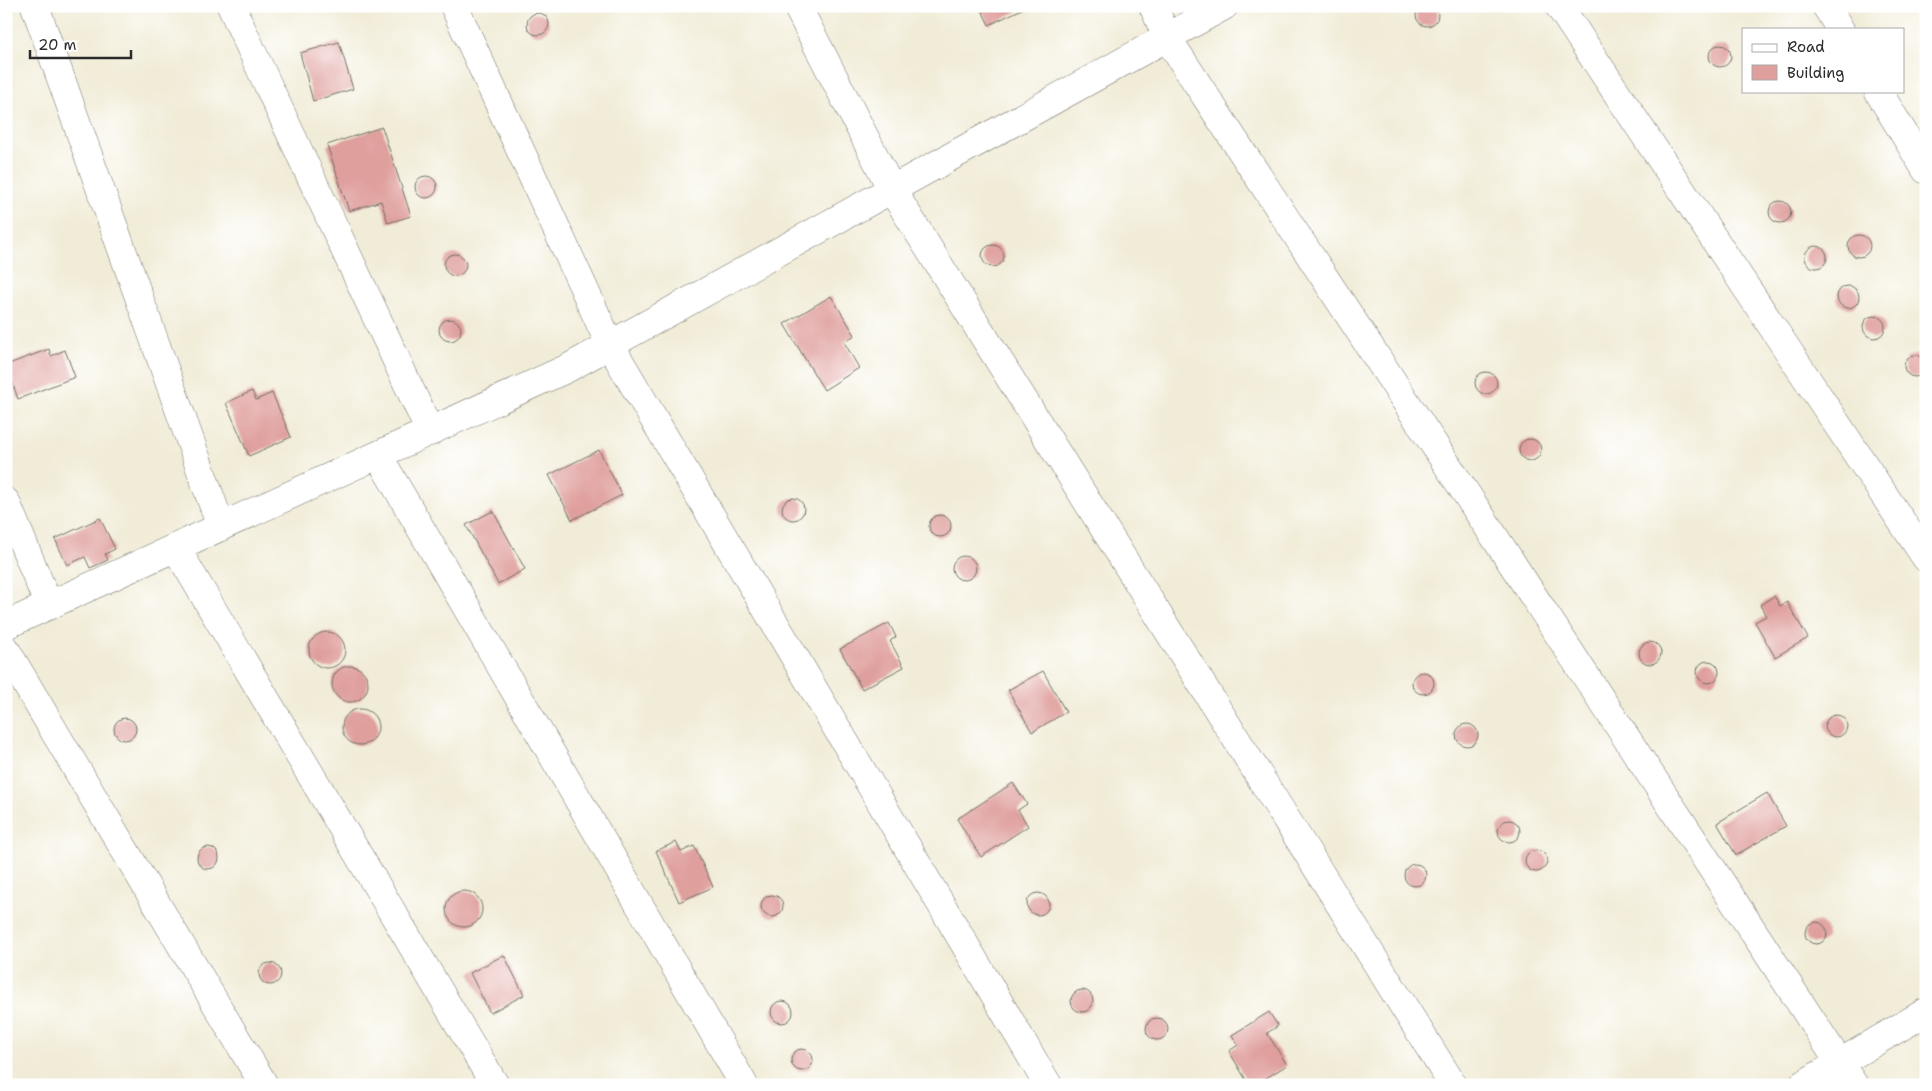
<svg xmlns="http://www.w3.org/2000/svg" width="1932" height="1091" font-family="'Shantell Sans',sans-serif">
<style>
.building{fill:#df9f9c}
.lines{fill:none;stroke-linecap:round;stroke-linejoin:round}
.minor-casing{stroke:#706f67;stroke-width:29}
.minor{stroke:#fff;stroke-width:28}
</style>
<rect width="100%" height="100%" fill="#fff"/>
<filter id="ink" filterUnits="userSpaceOnUse"><feTurbulence type="fractalNoise" baseFrequency=".02" numOctaves="2"/><feDisplacementMap in="SourceGraphic" scale="10" xChannelSelector="R" yChannelSelector="G"/><feConvolveMatrix kernelMatrix="1 2 1 2 8 2 1 2 1" color-interpolation-filters="sRGB"/></filter>
<filter id="wash" filterUnits="userSpaceOnUse"><feTurbulence type="fractalNoise" baseFrequency=".0096" numOctaves="4" result="noise"/><feDisplacementMap in="SourceGraphic" scale="20" xChannelSelector="R" yChannelSelector="G"/><feGaussianBlur stdDeviation="1.12" result="paint"/><feColorMatrix in="noise" values="0 0 0 0 0 0 0 0 0 0 0 0 0 0 0 0 0 1.4 0 .05"/><feComposite in="paint" operator="in"/></filter>
<g filter="url(#wash)">
<rect width="100%" height="100%" fill="#f1ecd7"/>
<g id="blocks">
<!-- building -->
<path class="building" d="M1416 15a11 11 0 1 1 22 0a11 11 0 1 1-22 0Z
M980 6H1028L989 25Z
M527 24a11 11 0 1 1 22 0a11 11 0 1 1-22 0Z
M339 42 353 89 313 101 300 53Z
M1709 56a11 11 0 1 1 22 0a11 11 0 1 1-22 0Z
M382 127 411 216 388 223 381 201 349 211 327 145Z
M415 187a11 11 0 1 1 22 0a11 11 0 1 1-22 0Z
M1769 212a11 11 0 1 1 22 0a11 11 0 1 1-22 0Z
M1848 246a11 11 0 1 1 22 0a11 11 0 1 1-22 0Z
M982 256a11 11 0 1 1 22 0a11 11 0 1 1-22 0Z
M1805 257a11 11 0 1 1 22 0a11 11 0 1 1-22 0Z
M444 265a11 11 0 1 1 22 0a11 11 0 1 1-22 0Z
M1837 297a11 11 0 1 1 22 0a11 11 0 1 1-22 0Z
M831 296 855 335 844 342 859 368 824 390 784 324Z
M1863 327a11 11 0 1 1 22 0a11 11 0 1 1-22 0Z
M439 330a11 11 0 1 1 22 0a11 11 0 1 1-22 0Z
M49 349 51 356 65 350 75 377 18 399 6 365Z
M1904 366a11 11 0 1 1 22 0a11 11 0 1 1-22 0Z
M1475 383a11 11 0 1 1 22 0a11 11 0 1 1-22 0Z
M252 391 256 400 272 393 291 437 249 456 226 403Z
M1519 450a11 11 0 1 1 22 0a11 11 0 1 1-22 0Z
M599 450 622 495 572 520 549 475Z
M782 509a11 11 0 1 1 22 0a11 11 0 1 1-22 0Z
M493 511 525 569 498 584 466 525Z
M929 526a11 11 0 1 1 22 0a11 11 0 1 1-22 0Z
M100 518 115 549 105 554 108 560 90 568 85 557 67 565 55 539Z
M952 568a12 12 0 1 1 24 0a12 12 0 1 1-24 0Z
M1774 596 1780 606 1787 602 1808 638 1775 657 1755 622 1766 616 1760 605Z
M889 623 896 637 890 641 904 667 862 689 840 649Z
M309 650a18 18 0 1 1 36 0a18 18 0 1 1-36 0Z
M1639 653a11 11 0 1 1 22 0a11 11 0 1 1-22 0Z
M1697 672a11 11 0 1 1 22 0a11 11 0 1 1-22 0Z
M332 684a18 18 0 1 1 36 0a18 18 0 1 1-36 0Z
M1043 671 1066 712 1032 732 1008 690Z
M1412 683a11 11 0 1 1 22 0a11 11 0 1 1-22 0Z
M342 727a18 18 0 1 1 36 0a18 18 0 1 1-36 0Z
M1825 726a11 11 0 1 1 22 0a11 11 0 1 1-22 0Z
M114 729a11 11 0 1 1 22 0a11 11 0 1 1-22 0Z
M1456 735a11 11 0 1 1 22 0a11 11 0 1 1-22 0Z
M1013 783 1027 804 1018 810 1028 826 981 857 957 819Z
M1767 793 1786 826 1736 855 1717 823Z
M1498 831a11 11 0 1 1 22 0a11 11 0 1 1-22 0Z
M676 842 681 852 694 846 713 887 679 902 656 851Z
M197 858a11 11 0 1 1 22 0a11 11 0 1 1-22 0Z
M1525 861a11 11 0 1 1 22 0a11 11 0 1 1-22 0Z
M1404 875a11 11 0 1 1 22 0a11 11 0 1 1-22 0Z
M446 909a18 18 0 1 1 36 0a18 18 0 1 1-36 0Z
M1027 904a11 11 0 1 1 22 0a11 11 0 1 1-22 0Z
M761 906a11 11 0 1 1 22 0a11 11 0 1 1-22 0Z
M1805 933a11 11 0 1 1 22 0a11 11 0 1 1-22 0Z
M504 955 524 995 490 1013 470 973Z
M259 974a11 11 0 1 1 22 0a11 11 0 1 1-22 0Z
M1071 1001a11 11 0 1 1 22 0a11 11 0 1 1-22 0Z
M771 1012a11 11 0 1 1 22 0a11 11 0 1 1-22 0Z
M1269 1012 1278 1026 1267 1033 1287 1065 1255 1085H1249L1229 1051 1238 1045 1232 1035Z
M1146 1029a11 11 0 1 1 22 0a11 11 0 1 1-22 0Z
M791 1060a11 11 0 1 1 22 0a11 11 0 1 1-22 0Z"/>
</g>
</g>
<g filter="url(#ink)">
<use href="#blocks" fill-opacity="0" stroke="#706f67" stroke-width="1"/>
<g class="lines">
<defs>
<path id="minor" d="M35 6 221 527
M231 6 430 432
M454 6 610 345 1048 1085
M797 6 892 190 1453 1085
M1153 6 1168 39 1854 1085
M1559 6 1926 558
M1826 6 1840 29
M1878 91 1926 170
M378 455 744 1085
M6 502 49 606
M176 548 495 1085
M6 625 568 368 1224 6
M6 650 264 1085
M1802 1085 1926 1012"/>
</defs>
<!-- minor casing -->
<use href="#minor" class="minor-casing"/>
<!-- minor -->
<use href="#minor" class="minor"/>
</g>
</g>
<!-- margin -->
<rect width="1932" height="1091" fill="none" stroke="#fff" stroke-width="25"/>
<!-- legend -->
<rect x="1742" y="28" width="162" height="65" fill="#ffffff" stroke="#aaaaaa"/>
<rect x="1752" y="44" width="25" height="8" fill="#ffffff" stroke="#aaaaaa"/>
<text x="1787" y="52" font-size="15" fill="#2b2b2b">Road</text>
<rect x="1752" y="65" width="25" height="15" fill="#df9f9c" stroke="#aaaaaa"/>
<text x="1787" y="78" font-size="15" fill="#2b2b2b">Building</text>
<!-- scale -->
<path d="M30 50v8h101v-8" fill="none" stroke="#2b2b2b" stroke-width="2.5"/>
<text x="38" y="50" font-size="15" fill="#2b2b2b" stroke="#ffffff" stroke-width="4" paint-order="stroke">20 m</text>
</svg>
